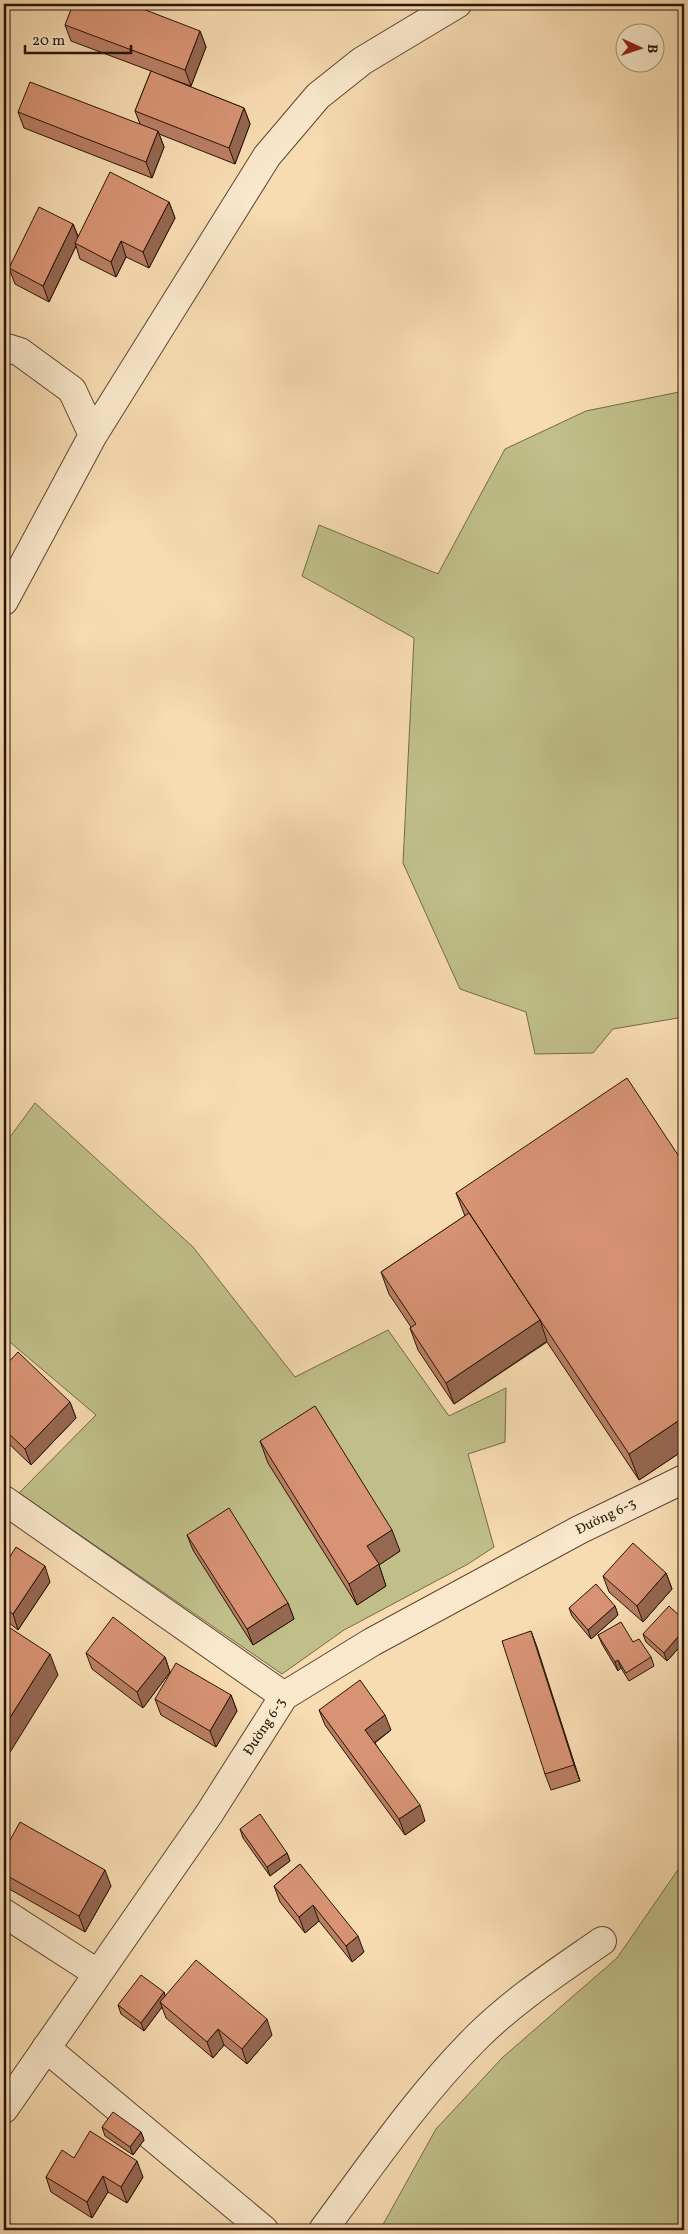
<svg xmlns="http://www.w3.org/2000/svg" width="688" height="2234" font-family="Vollkorn,serif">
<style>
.green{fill:#c0bf89;stroke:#746a48}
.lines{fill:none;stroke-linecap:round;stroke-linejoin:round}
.minor-casing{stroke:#5c4631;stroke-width:30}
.tertiary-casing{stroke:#5c4631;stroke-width:30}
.minor{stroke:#fae8cc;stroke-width:28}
.tertiary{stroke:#fae8cc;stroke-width:28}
.wall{fill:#b97e64;stroke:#281406}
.shaded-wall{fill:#966751;stroke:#281406}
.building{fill:#d79374;stroke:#281406}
.labels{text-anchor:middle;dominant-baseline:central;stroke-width:5;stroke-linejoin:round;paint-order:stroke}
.street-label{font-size:14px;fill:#281406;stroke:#fae8cc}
</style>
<rect width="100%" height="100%" fill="#f7dbb1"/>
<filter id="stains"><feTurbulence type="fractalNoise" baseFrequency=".004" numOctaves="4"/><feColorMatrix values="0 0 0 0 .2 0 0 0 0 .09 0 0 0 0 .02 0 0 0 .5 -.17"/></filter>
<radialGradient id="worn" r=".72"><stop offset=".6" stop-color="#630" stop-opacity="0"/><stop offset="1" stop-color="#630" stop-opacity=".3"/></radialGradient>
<!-- green -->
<path class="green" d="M684 391V1017L613 1029 593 1053 535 1054 526 1012 460 989 403 863 414 638 302 576 319 525 438 574 505 449 586 411Z
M35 1103 193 1247 295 1377 388 1330 449 1416 506 1388 505 1442 468 1454 494 1547 468 1564 344 1630 282 1674 19 1493 96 1415 4 1337V1145Z
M684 1861V2230H380L436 2129 502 2058 617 1958Z"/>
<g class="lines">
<defs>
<path id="minor" d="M4 347 20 352 72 390 93 435
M4 601 93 435 267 156 318 96 362 61 457 4
M4 1500 284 1696
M4 1913 97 1973
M46 2048 264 2230
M323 2230C372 2164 418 2096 476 2038 514 2000 559 1971 602 1941"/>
<path id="tertiary" d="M4 2109 209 1814 284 1696 372 1642 579 1530 684 1479"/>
</defs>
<!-- minor casing -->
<use href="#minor" class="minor-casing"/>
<!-- tertiary casing -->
<use href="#tertiary" class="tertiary-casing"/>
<!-- minor -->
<use href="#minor" class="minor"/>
<!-- tertiary -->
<use href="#tertiary" class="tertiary"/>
</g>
<!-- wall -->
<path class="wall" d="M65 25 200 31 206 47 191 86 163 76 244 108 250 124 235 164 159 134 164 147 152 178 24 128 18 112 140 124 135 111 151 71 71 41Z
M169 202 175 218 149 268 126 257 116 277 80 259 76 246 49 302 15 284 9 268 73 224 78 236Z
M684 1164V1450L639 1480 547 1342 454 1404 418 1350 410 1328 411 1327 389 1294 381 1272 465 1216 456 1193Z
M4 1367 70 1402 76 1418 31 1465 4 1439Z
M260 1441 400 1551 379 1565 386 1586 357 1605 268 1463Z
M187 1535 288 1603 294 1619 253 1645 193 1550Z
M4 1566 50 1582 18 1630 4 1619Z
M666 1573 672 1589 643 1622 609 1592 603 1576Z
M615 1606 618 1615 591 1639 572 1616 569 1608Z
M684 1620V1642L667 1661 646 1642 643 1634Z
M531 1631 580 1781 551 1790 545 1774Z
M598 1635 633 1642 651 1657 654 1666 629 1681 621 1668 618 1671 602 1644Z
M86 1653 165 1657 170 1672 143 1708 92 1669Z
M231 1695 237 1711 216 1747 161 1715 155 1699Z
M319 1710 391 1730 375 1743 425 1821 405 1835 325 1725Z
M240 1829 287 1853 290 1861 270 1876 243 1838Z
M4 1851 111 1886 85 1932 4 1886Z
M300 1864 364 1952 352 1962 319 1921 305 1933 280 1902 274 1886Z
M164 1992 165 1996 272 2035 247 2064 224 2045 213 2058 166 2018 162 2007 144 2031 121 2014 118 2005Z
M102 2127 141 2132 144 2140 133 2155 105 2136Z
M74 2158 143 2177 127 2203 108 2192 92 2218 51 2192 46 2177Z"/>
<!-- shaded-wall -->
<path class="shaded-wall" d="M200 31 206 47 191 86 185 70Z
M244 108 250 124 235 164 229 148Z
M158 131 164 147 152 178 146 162Z
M169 202 175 218 149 268 143 252Z
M73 224 79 240 75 243 76 246 49 302 43 286Z
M121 241 126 257 116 277 111 262Z
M540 1320 547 1341 454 1404 446 1383Z
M70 1402 76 1418 31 1465 25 1449Z
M684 1417V1450L639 1480 629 1454Z
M392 1530 400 1551 379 1565 386 1586 357 1605 349 1584 367 1546Z
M45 1566 50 1582 18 1630 13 1614Z
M666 1573 672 1589 643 1622 637 1606Z
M288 1603 294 1619 253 1645 247 1629Z
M615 1606 618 1615 591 1639 588 1630Z
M684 1630V1642L667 1661 664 1653Z
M531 1631 537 1647 580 1781 574 1765Z
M50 1654 58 1675 4 1762V1727Z
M165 1657 170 1672 143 1708 137 1692Z
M618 1660 621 1668 618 1671 615 1662Z
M231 1695 237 1711 216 1747 210 1731Z
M385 1715 391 1730 371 1745 365 1730Z
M420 1805 425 1821 405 1835 399 1819Z
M287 1853 290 1861 270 1876 267 1867Z
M105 1870 111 1886 85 1932 79 1916Z
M313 1905 319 1921 305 1933 299 1917Z
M358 1936 364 1952 352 1962 346 1946Z
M164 1992 167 2001 160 2002 162 2007 144 2031 141 2023Z
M267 2019 272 2035 247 2064 242 2049Z
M218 2029 224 2045 213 2058 207 2042Z
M141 2132 144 2140 133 2155 130 2147Z
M137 2161 143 2177 127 2203 121 2187Z
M103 2176 108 2192 92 2218 87 2202Z"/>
<!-- building -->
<path class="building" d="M73 4H130L200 31 185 70 65 25Z
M151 71 244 108 229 148 135 111Z
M30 82 158 131 146 162 18 112Z
M110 172 169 202 143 252 121 241 111 262 75 243Z
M39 207 73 224 43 286 9 268Z
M627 1078 684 1164V1417L629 1454 456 1193Z
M469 1213 540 1320 446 1383 410 1328 416 1324 381 1272Z
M18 1352 70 1402 25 1449 4 1429V1367Z
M315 1406 392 1530 367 1546 379 1564 349 1584 260 1441Z
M229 1508 288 1603 247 1629 187 1535Z
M633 1543 666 1573 637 1606 603 1576Z
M16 1547 45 1566 13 1614 4 1608V1566Z
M596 1584 615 1606 588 1630 569 1608Z
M669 1606 684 1620V1630L664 1653 643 1634Z
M113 1617 165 1657 137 1692 86 1653Z
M621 1622 633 1642 639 1639 651 1657 626 1673 618 1660 615 1662 598 1635Z
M4 1624 50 1654 4 1727Z
M531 1631 574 1765 545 1774 502 1641Z
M176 1663 231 1695 210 1731 155 1699Z
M360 1680 385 1715 365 1730 420 1805 399 1819 319 1710Z
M260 1814 287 1853 267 1867 240 1829Z
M20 1822 105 1870 79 1916 4 1874V1851Z
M300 1864 358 1936 346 1946 313 1905 299 1917 274 1886Z
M196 1960 267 2019 242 2049 218 2029 207 2042 160 2002Z
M141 1975 164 1992 141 2023 118 2005Z
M113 2112 141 2132 130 2147 102 2127Z
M90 2131 137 2161 121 2187 103 2176 87 2202 46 2177 62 2150 74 2158Z
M4 2217 17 2230H4Z"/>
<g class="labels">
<!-- street labels -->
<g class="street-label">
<text transform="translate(606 1517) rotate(-26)">Đường 6-3</text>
<text transform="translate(265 1727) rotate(-57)">Đường 6-3</text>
</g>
</g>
<!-- margin -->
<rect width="688" height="2234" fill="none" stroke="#f7dbb1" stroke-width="20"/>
<rect x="5" y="5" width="678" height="2224" fill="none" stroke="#281406" stroke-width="2.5"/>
<rect x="10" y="10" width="668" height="2214" fill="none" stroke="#281406"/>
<!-- north arrow -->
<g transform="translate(640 48) rotate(93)"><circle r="24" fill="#fae8cc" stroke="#a6937d"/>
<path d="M0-4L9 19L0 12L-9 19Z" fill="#8f2418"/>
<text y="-8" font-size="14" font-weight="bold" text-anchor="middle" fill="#281406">B</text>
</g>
<!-- scale -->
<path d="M25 45v8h106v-8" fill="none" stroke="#281406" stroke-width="2.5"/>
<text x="32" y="45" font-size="15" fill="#281406" stroke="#fae8cc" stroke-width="4" paint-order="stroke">20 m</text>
<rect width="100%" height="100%" filter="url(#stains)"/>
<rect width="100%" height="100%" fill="url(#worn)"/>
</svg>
